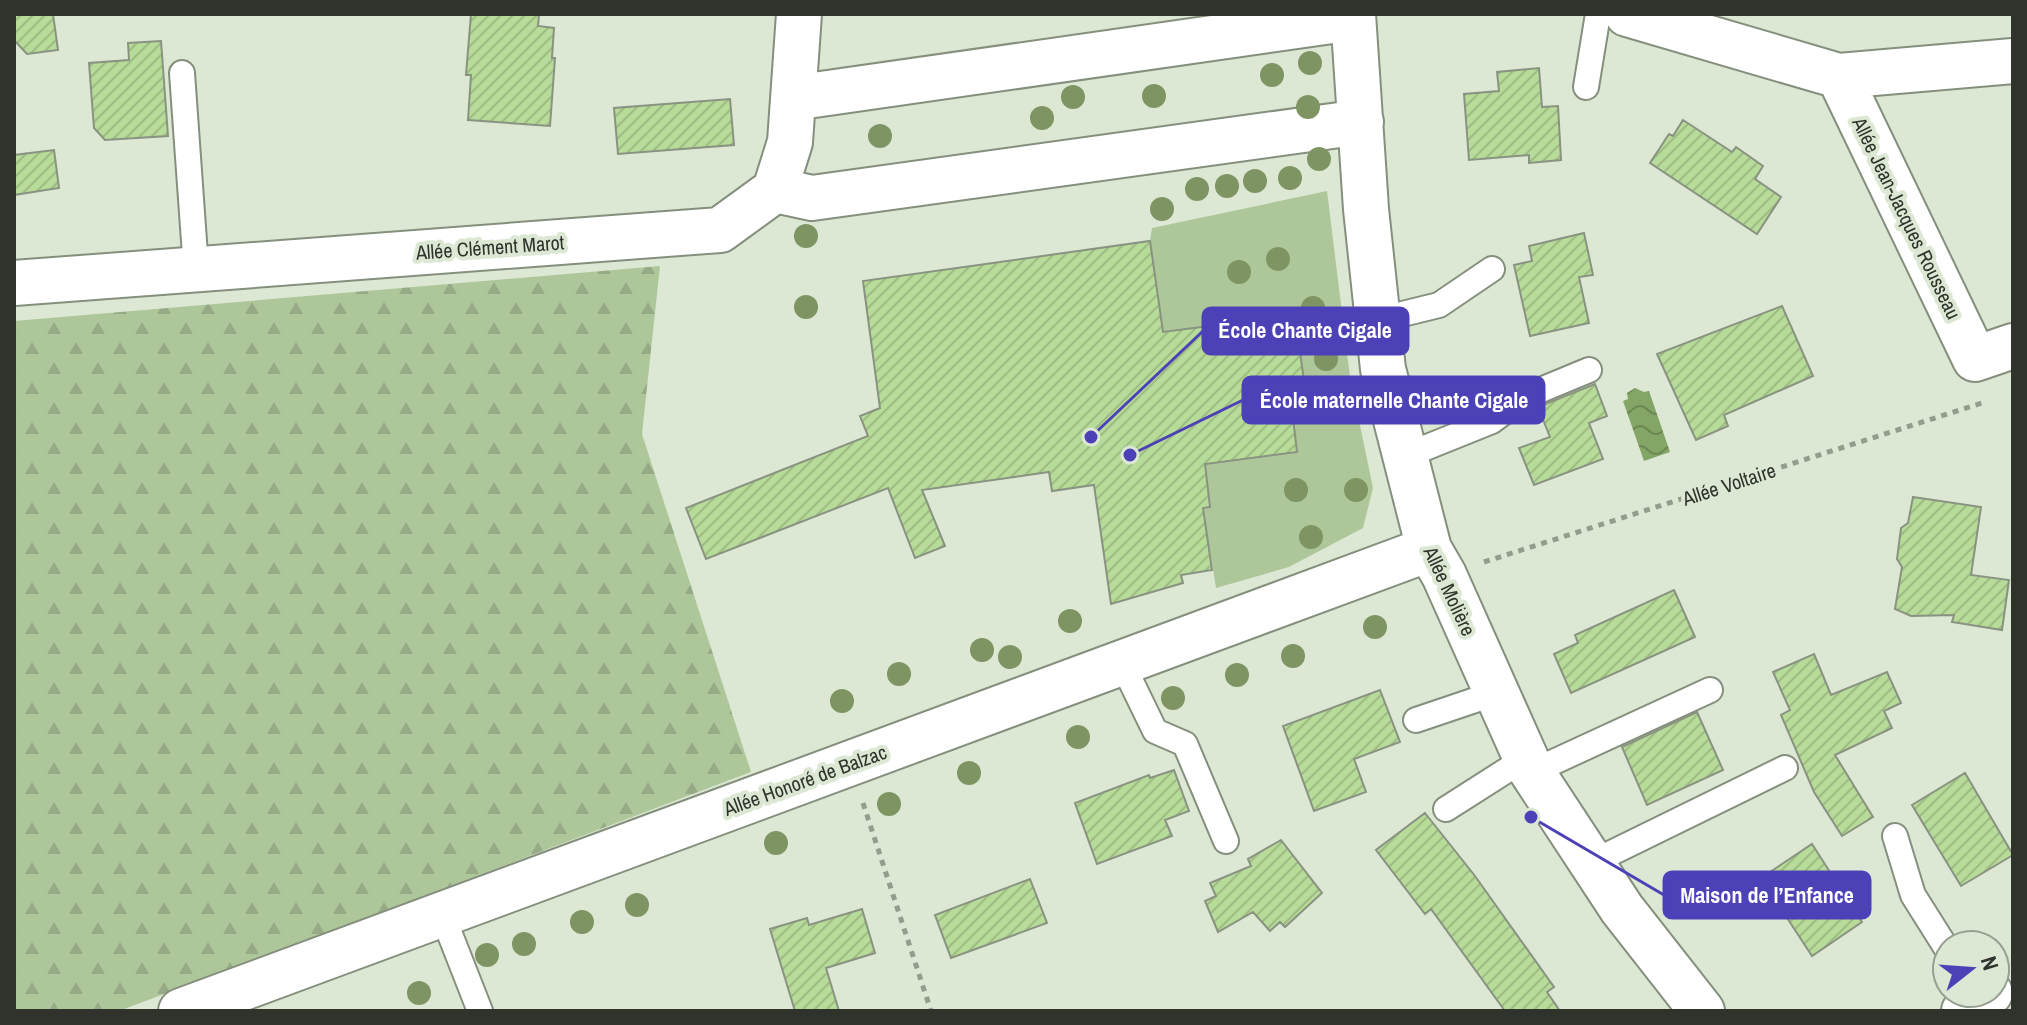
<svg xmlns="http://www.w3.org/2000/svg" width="2027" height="1025" font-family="'Archivo Narrow',sans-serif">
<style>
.grass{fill:#aec79a}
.forest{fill:url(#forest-firs)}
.water{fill:url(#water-waves)}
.building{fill:url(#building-hatch);stroke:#899381;stroke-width:2}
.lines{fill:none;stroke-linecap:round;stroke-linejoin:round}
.lane-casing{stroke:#858f7d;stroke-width:28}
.street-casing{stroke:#858f7d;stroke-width:48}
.path{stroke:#939c8d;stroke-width:5;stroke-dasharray:6 6;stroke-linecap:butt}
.lane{stroke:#fff;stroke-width:24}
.street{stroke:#fff;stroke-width:44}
.tree{fill:#7e9463}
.labels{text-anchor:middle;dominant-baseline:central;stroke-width:8;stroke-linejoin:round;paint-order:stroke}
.street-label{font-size:20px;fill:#2f332b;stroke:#dce8d4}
.leader{fill:none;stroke:#4d41b8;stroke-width:3}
.callout-dot{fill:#4d41b8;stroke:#dce8d4;stroke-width:3}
.callout{fill:#4d41b8;stroke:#4d41b8;stroke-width:3}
.callout-label{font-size:22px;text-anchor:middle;font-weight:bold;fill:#fff}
</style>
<defs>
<pattern id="forest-firs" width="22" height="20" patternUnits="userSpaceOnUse" patternTransform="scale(2)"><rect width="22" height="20" fill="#aec79a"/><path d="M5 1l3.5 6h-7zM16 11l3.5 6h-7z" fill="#96ab85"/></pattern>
<pattern id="water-waves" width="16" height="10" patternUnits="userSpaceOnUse" patternTransform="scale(2)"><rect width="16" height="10" fill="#83a565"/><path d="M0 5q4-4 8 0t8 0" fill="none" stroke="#6c8753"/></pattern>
<pattern id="building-hatch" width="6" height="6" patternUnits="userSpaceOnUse" patternTransform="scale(2)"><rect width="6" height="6" fill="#b7db98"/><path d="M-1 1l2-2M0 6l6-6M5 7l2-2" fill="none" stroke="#9ebc83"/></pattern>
</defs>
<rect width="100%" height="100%" fill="#dce8d4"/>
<!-- grass -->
<path class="grass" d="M1327 191 1350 377 1373 488 1363 528 1289 567 1216 588 1203 508 1210 507 1203 462 1252 458 1297 452 1291 399 1280 385 1304 381 1295 315 1205 326V334L1172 338 1171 331 1163 332 1150 241 1152 228Z"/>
<!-- forest -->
<path class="forest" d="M660 266 642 434 751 772 119 1011H14V321Z"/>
<!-- water -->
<path class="water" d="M1635 388 1644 392 1649 391 1670 452 1644 461 1623 401 1628 399 1627 393Z"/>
<!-- building -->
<path class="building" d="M14 14H53L58 50 27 54 14 40Z
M471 14H539L538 26 554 28 552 58H555L550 126 468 120 471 75H466Z
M161 41 168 136 105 140 94 128 89 63 129 60 128 43Z
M1539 68 1542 107 1558 106 1561 160 1529 163V155L1469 160 1464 94 1499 91 1497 72Z
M730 99 734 145 618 154 614 108Z
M1683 120 1732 152 1736 147 1763 166 1755 179 1781 197 1757 234 1650 163 1669 134 1673 136Z
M54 150 59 188 14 195V155Z
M1584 233 1593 275 1579 277 1589 323 1530 336 1514 265 1532 261 1529 246Z
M1150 241 1163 332 1295 315 1304 381 1289 384 1297 452 1205 464 1210 507 1203 508 1212 570 1181 575 1183 583 1111 604 1094 485 1052 491 1049 472 922 490 945 546 915 558 888 488 706 559 686 508 868 436 860 416 880 408 863 281Z
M1782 306 1813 376 1724 415 1728 426 1696 440 1657 354Z
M1595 384 1607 416 1589 423 1603 459 1534 485 1519 448 1550 437 1538 407Z
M1913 497 1981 507 1971 575 2009 580 2002 630 1952 622 1954 615 1911 616 1895 609 1902 567 1897 559 1901 528 1908 523Z
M1674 590 1695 637 1571 693 1554 654 1578 643 1575 635Z
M1814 654 1831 695 1887 672 1901 703 1884 711 1892 728 1835 755 1873 817 1842 836 1814 792 1781 715 1790 710 1773 672Z
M1380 690 1400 742 1354 759 1366 792 1314 811 1283 726Z
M1697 712 1723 770 1647 805 1622 747Z
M1174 770 1189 811 1165 820 1172 836 1097 864 1075 803 1149 775 1150 778Z
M1965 773 2013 855 1961 886 1912 805Z
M1425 813 1475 876 1554 987 1547 992 1560 1011H1505L1431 909 1425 914 1376 850Z
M1281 840 1322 893 1285 927 1280 922 1270 931 1253 912 1218 932 1205 901 1216 896 1210 883 1251 866 1248 859Z
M1812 844 1862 922 1812 956 1761 878Z
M1030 879 1047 923 951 958 935 915Z
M862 909 875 953 826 968 839 1011H795L770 929 807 918 809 925Z"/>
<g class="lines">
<defs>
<path id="lane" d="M182 73 196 269
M1586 87 1598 14
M1378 320 1439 305 1492 269
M1405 456 1492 421 1524 397 1589 370
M1122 663 1155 731 1185 744 1226 841
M1416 720 1496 693
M1532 772 1710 690
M1446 809 1526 758
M1895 836 1913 895 1947 949
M1593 862 1785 768
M442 914 480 1011"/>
<path id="street" d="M1353 14 1366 209 1383 369 1429 549 1444 575 1532 772 1622 909 1702 1011
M1627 14 1839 76 2013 61
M1839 76 1975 359 2013 346
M793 98 1353 18
M775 190 812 198 1361 122
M14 283 720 230 775 190 790 142 799 14
M181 1011 1429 549
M1964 1011 1990 993"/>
</defs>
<!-- lane casing -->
<use href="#lane" class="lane-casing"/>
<!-- street casing -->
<use href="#street" class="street-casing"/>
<!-- path -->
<path class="path" d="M1484 562 1985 402
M863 803 931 1011"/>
<!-- lane -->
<use href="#lane" class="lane"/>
<!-- street -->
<use href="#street" class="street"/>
</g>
<!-- trees -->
<g class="tree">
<circle cx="1310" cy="63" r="12"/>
<circle cx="1272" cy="75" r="12"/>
<circle cx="1154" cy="96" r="12"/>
<circle cx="1073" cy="97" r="12"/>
<circle cx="1308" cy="107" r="12"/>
<circle cx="1042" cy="118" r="12"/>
<circle cx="880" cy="136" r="12"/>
<circle cx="1319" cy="159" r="12"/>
<circle cx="1290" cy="178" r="12"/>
<circle cx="1255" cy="181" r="12"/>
<circle cx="1227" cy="186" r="12"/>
<circle cx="1197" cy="189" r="12"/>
<circle cx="1162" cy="209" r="12"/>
<circle cx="806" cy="236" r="12"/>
<circle cx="1278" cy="259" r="12"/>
<circle cx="1239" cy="272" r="12"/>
<circle cx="806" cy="307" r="12"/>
<circle cx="1313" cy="308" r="12"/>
<circle cx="1326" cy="359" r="12"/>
<circle cx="1296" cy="490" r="12"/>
<circle cx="1356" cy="490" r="12"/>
<circle cx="1311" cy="537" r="12"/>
<circle cx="1070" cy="621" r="12"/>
<circle cx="1375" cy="627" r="12"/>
<circle cx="982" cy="650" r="12"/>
<circle cx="1293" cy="656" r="12"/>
<circle cx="1010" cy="657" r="12"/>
<circle cx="899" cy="674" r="12"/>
<circle cx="1237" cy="675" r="12"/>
<circle cx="1173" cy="698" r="12"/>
<circle cx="842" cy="701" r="12"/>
<circle cx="1078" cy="737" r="12"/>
<circle cx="969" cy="773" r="12"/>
<circle cx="889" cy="804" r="12"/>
<circle cx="776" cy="843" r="12"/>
<circle cx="637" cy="905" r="12"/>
<circle cx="582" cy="922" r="12"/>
<circle cx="524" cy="944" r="12"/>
<circle cx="487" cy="955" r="12"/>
<circle cx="419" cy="993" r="12"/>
</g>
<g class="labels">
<!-- street labels -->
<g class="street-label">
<text transform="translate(1907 218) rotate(64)">Allée Jean-Jacques Rousseau</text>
<text transform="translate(490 247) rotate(-4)">Allée Clément Marot</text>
<text transform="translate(1729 484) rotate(-18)">Allée Voltaire</text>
<text transform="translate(1450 591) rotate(65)">Allée Molière</text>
<text transform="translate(805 780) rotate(-20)">Allée Honoré de Balzac</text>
</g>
</g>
<!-- callouts -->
<path class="leader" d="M1091 437L1203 331M1130 455L1243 400M1531 817L1664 895"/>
<g class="callout-dot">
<circle cx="1091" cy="437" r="8"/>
<circle cx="1130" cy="455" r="8"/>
<circle cx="1531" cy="817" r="8"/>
</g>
<g class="callout">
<rect x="1203" y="308" width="205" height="46" rx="8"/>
<rect x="1243" y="377" width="301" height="46" rx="8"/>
<rect x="1664" y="872" width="206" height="46" rx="8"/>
</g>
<g class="callout-label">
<text x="1305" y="338">École Chante Cigale</text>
<text x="1394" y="408">École maternelle Chante Cigale</text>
<text x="1767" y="903">Maison de l’Enfance</text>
</g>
<!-- border -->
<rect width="2027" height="1025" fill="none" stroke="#2f332b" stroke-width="32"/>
<!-- north arrow -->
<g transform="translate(1971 969) rotate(73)"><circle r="38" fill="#dce8d4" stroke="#97a090" stroke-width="2"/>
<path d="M0-6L14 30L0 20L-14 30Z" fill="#4d41b8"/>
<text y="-12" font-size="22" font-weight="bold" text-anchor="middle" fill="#2f332b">N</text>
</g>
</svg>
